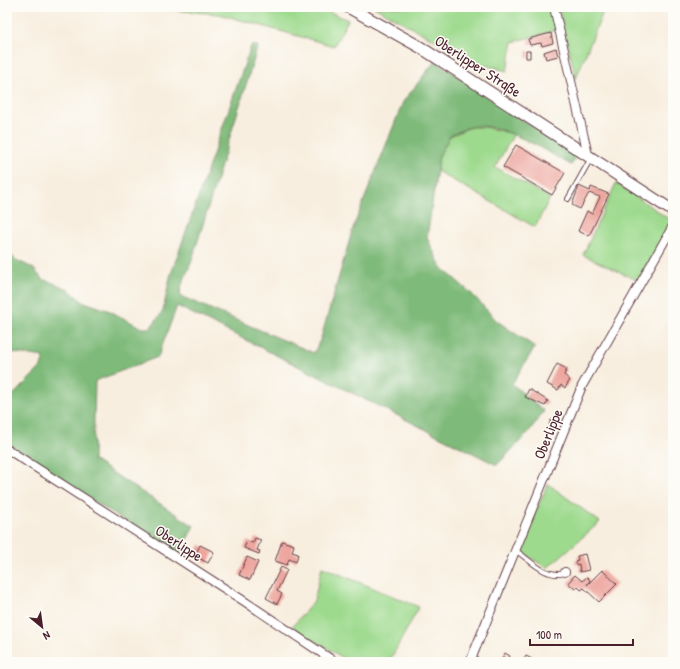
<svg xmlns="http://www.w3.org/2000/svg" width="680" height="669" font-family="'Patrick Hand',sans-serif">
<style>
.green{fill:#9eda8e;stroke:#747c5c}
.forest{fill:#7eba79;stroke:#646c52}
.building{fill:#eda59e}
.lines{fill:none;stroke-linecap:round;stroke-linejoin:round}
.lane-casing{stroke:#643e46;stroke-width:6}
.street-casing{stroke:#643e46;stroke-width:10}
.secondary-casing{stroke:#643e46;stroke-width:13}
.lane{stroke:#fff;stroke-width:4}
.street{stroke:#fff;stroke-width:8}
.secondary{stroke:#fff;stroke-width:11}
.labels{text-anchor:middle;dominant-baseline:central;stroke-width:3;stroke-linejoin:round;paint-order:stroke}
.street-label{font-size:15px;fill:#4a1f2b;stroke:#fdfcf7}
</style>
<rect width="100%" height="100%" fill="#fdfcf7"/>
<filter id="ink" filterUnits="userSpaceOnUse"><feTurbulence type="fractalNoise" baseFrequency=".025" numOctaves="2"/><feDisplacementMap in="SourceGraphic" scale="8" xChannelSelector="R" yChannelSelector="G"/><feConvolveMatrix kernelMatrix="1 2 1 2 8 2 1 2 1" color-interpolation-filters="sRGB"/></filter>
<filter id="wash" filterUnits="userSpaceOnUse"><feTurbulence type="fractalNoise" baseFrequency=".012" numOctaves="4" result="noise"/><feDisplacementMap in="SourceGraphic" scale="16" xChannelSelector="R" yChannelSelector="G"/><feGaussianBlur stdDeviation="0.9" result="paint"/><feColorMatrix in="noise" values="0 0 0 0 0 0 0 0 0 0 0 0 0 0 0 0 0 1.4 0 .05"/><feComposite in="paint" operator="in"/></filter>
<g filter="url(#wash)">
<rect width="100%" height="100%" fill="#f8eedf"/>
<!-- green -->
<path class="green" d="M137 7H318L348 20 334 46 219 14Z
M374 7H551L556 30 513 42 507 71 477 63Z
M558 7H605L576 78Z
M471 127H484L514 134 495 167 550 198 535 227 437 171 439 156 450 136Z
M616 183 672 221 639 281 583 255Z
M548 484 600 522 547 568 518 550Z
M322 567 419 607 389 662H350L292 627 314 601Z"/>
<!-- forest -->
<path class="forest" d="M251 46H258L191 263 181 287 180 296 314 353 321 338 353 228 403 102 435 61 577 156 571 165C547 152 499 120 470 127 463 129 456 133 450 136L439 156 427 238 441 267 472 294 497 321 535 347 512 384 544 411 528 433 497 465 177 306 158 357 95 381 93 460 194 526 179 555 107 510 7 443V401L41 367 44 357 7 352V252L16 260 33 268 42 279 66 288 82 301 110 311 142 328H150L163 311 170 277Z"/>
<g id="blocks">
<!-- building -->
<path class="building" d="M551 33 553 43 542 46 541 43 530 45 528 39Z
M556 48 558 56 546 59 544 52Z
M526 51H530V58H526Z
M516 145 565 173 552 195 503 167Z
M579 186 590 191 591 187 609 194 589 236 578 231 587 211 592 214 600 197 589 193 580 209 572 205Z
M557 364 567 369 564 375 570 380 565 388 561 385 558 390 547 384Z
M529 389 548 401 545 406 525 397Z
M554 419 558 421 555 428 549 425 551 420 553 421Z
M255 538 261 540 257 550 260 551 259 554 244 548 247 541 253 543Z
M282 541 294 545 292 552 298 554 296 562 289 559 287 565 275 561Z
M200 545 214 552 208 563 195 556Z
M585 554 589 570 580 572 579 564 576 565 575 561 578 560 577 556Z
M247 557 258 562 250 580 239 575Z
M281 567 287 570 277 591 282 594 277 604 266 598Z
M602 570 617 584 599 602 584 588 581 590 578 587 575 589 568 583 575 575 582 581 587 577 590 580 587 585Z
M505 653 510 656 507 662H500Z
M526 656 532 659 531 662H522Z"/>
</g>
</g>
<g filter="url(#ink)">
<use href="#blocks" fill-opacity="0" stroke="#643e46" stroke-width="1"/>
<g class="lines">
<defs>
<path id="lane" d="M568 199 591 158
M515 550C529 559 546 579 564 573
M563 572a2 2 0 1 1 4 0a2 2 0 1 1-4 0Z"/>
<path id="street" d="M554 7 588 155
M7 449 244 601 335 662
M470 662 582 386 673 226"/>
<path id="secondary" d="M348 7 420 47 673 211"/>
</defs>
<!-- lane casing -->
<use href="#lane" class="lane-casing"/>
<!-- street casing -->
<use href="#street" class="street-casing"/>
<!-- secondary casing -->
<use href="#secondary" class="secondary-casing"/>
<!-- lane -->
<use href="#lane" class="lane"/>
<!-- street -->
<use href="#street" class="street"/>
<!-- secondary -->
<use href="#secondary" class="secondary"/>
</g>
</g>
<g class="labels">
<!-- street labels -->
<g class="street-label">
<text transform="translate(478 66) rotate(33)">Oberlipper Straße</text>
<text transform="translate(548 434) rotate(-68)">Oberlippe</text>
<text transform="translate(179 543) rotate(33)">Oberlippe</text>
</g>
</g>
<!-- margin -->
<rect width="680" height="669" fill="none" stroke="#fdfcf7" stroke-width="24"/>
<!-- north arrow -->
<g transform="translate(42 627) rotate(151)" stroke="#fdfcf7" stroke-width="3" paint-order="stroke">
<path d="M0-3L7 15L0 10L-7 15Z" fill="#4a1f2b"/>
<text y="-6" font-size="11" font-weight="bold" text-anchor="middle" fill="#4a1f2b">N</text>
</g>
<!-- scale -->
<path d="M530 639v6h103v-6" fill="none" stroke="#4a1f2b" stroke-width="2"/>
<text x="536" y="639" font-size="12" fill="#4a1f2b" stroke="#fdfcf7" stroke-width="3" paint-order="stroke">100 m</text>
</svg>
